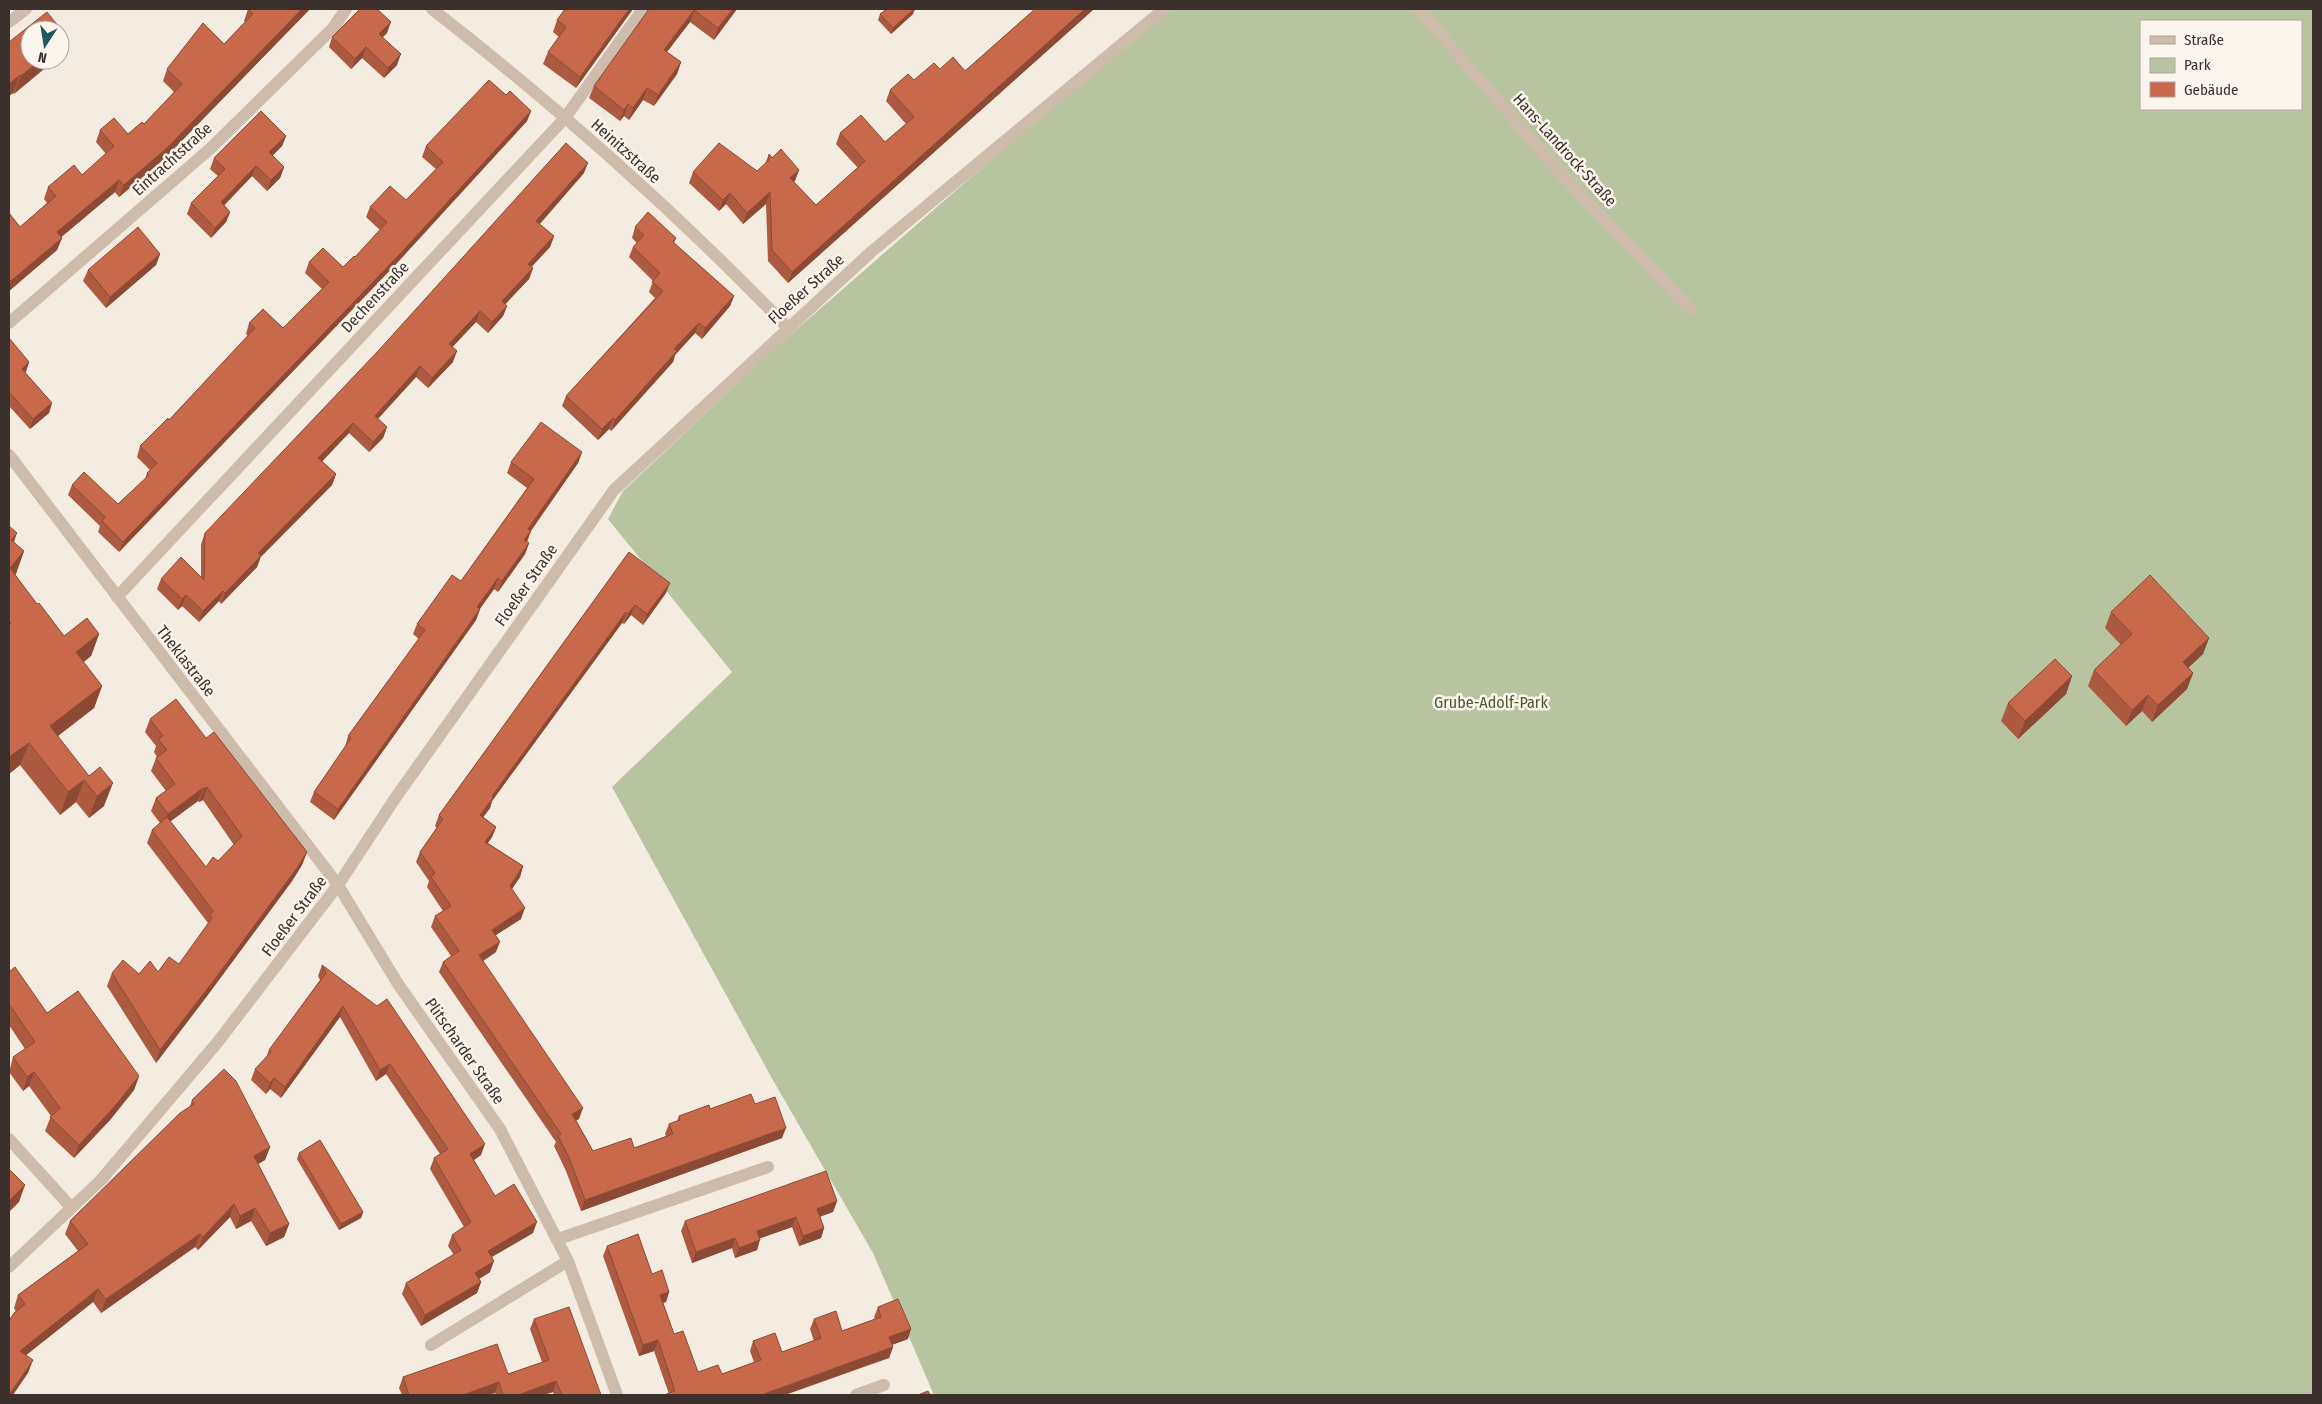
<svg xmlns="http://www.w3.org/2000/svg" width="2322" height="1404" font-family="'Fira Sans Condensed',sans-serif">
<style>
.green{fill:#b8c4a0;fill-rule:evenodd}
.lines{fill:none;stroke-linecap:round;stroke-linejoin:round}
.minor{stroke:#cdbbac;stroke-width:12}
.wall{fill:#ac5a40;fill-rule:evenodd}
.shaded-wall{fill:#8c4a34}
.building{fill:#c8694b;stroke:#8c4a34}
.labels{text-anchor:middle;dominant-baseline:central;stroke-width:5;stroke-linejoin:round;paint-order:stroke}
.street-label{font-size:16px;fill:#3b302b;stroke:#fbf5ee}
.park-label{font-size:16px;fill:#4a5a2e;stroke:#fbf5ee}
</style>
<rect width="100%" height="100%" fill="#f4ebe1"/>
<!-- green -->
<path class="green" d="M1164 9H2313V1395H934L873 1253 774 1082 612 787 732 672 608 519 623 491 774 349ZM2141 21H2301V109H2141Z"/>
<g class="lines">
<!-- minor -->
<path class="minor" d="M432 9C558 107 677 213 787 327
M1419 9 1562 175 1690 309
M9 22 26 9
M9 323 211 148 333 28 346 9
M9 455 338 885 398 984 500 1129 568 1261 617 1395
M117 597 565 118 643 9
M9 1139 71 1207
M558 1239 768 1167
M9 1267 101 1180 217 1043 338 885 396 797 614 490 871 252 1164 9
M431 1345 568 1261
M856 1395 884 1385"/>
</g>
<!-- wall -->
<path class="wall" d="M248 9H310L164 159 119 197 115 192 61 237 62 238 57 250 9 291V213L20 227 47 203 44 199 48 187 82 175 106 154 96 142 100 130 128 134 144 124 174 92 163 81 167 69 224 44 245 22 244 21Z
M565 9H633L576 88 543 64 548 52 559 37 553 32 557 20Z
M649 9H737L714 40 690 22 667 52 681 62 677 74 654 106 643 100 629 120 624 116 620 121 589 98 594 86Z
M887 9H915L913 14 891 34 878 20 880 14Z
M1035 9H1094L788 283 768 261 766 204 743 224 726 204 719 211 689 183 693 172 757 171 765 164 769 154 772 158 799 170 794 182 816 205 858 168 836 144 840 133 885 142 906 124 886 101 890 90 940 69 965 71Z
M387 33 383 37 397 65 384 78 362 58 351 69 329 47 332 37Z
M9 42 61 55 30 60 14 94 13 93 9 96Z
M506 95 531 111 527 121 396 264 119 552 98 532 100 526 68 495 72 485 118 504 145 479 147 473 150 470 137 457 140 446 169 420 248 336 246 334 249 323 283 328 322 289 305 273 309 262 343 267 355 257 380 230 366 217 370 207 406 200 436 169 422 157 426 146Z
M286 136 282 146 272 156 284 167 280 178 267 191 252 176 224 205 230 212 226 222 211 238 187 214 191 203 218 176 210 169 214 158Z
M584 173 539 224 554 236 550 247 531 267 533 268 529 279 505 304 507 306 503 316 488 333 476 322 452 347 453 362 428 388 416 377 378 419 387 427 383 438 369 452 349 433 322 461 336 474 332 485 261 556 257 567 221 604 219 601 199 622 182 606 178 610 157 589 161 579 201 577V544L205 533Z
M635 227 676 238 674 243 734 296 730 306 702 339 695 333 675 355 673 362 611 431 609 429 598 440 562 406 566 396 655 298 649 292 653 281 629 257 633 247 637 243 632 238Z
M160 254 156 265 106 308 83 281 88 270Z
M9 338 29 362 25 372 52 403 49 413 30 429 9 406Z
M582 452 578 463 531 531 526 542 529 543 525 554 498 592 494 589 480 609 476 620 334 820 310 802 314 792 345 747 348 736 419 639 413 634 417 624 461 581 527 488 507 473 511 462Z
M9 526 14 542 24 551 15 575 37 604 64 636 99 634 91 656 83 662 102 686 94 708 58 736 104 806 89 818 76 802 60 815 20 765 9 774Z
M629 552 666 593 643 625 631 615 624 624 622 623 492 801 490 808 483 817 496 827 492 837 488 843 523 866 520 877 512 889 521 919 496 935V952L483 961 579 1119 576 1120 593 1151 634 1148 666 1136 665 1134 669 1124 677 1121 679 1116 710 1109 755 1104 782 1138 581 1211 566 1171 554 1146 556 1142 439 972 443 962 451 956 431 927 435 916 443 911 427 887 429 881 416 862 420 852 437 828 435 826 439 815Z
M2111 612 2209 638 2203 654 2188 668 2193 673 2187 689 2152 722 2142 711 2126 726 2088 686 2094 670 2121 645 2105 628Z
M2072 676 2066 694 2018 739 2001 721 2008 703Z
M150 719 206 738 307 852 302 865 292 881 207 996 156 1063 107 986 112 973 139 974 158 972 179 964 206 927 208 923 147 843 152 830 160 823 151 811 156 798 166 791 151 771 156 758 157 757 154 752 156 746 145 732ZM203 800 234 845 218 861 206 867 170 821 198 801 199 802Z
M322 965 481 1155 474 1160 495 1196 533 1233 492 1257 490 1272 479 1279 481 1282 477 1293 421 1326 402 1294 406 1283 454 1255 448 1246 452 1235 464 1227 430 1169 434 1158 440 1154 386 1074 376 1081 340 1017 281 1098 270 1089 266 1094 251 1080 255 1069 266 1058 269 1050 320 980 318 976Z
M9 969 47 1013 139 1076 134 1090 110 1120 74 1158 45 1131 51 1116 29 1086 23 1091 9 1072 13 1057 25 1049 9 1025Z
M192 1100 270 1147 265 1160 258 1164 289 1224 284 1237 266 1246 251 1221 236 1229 230 1217 198 1250 195 1247 101 1313 93 1302 26 1355 28 1373 16 1312 14 1308 18 1295 78 1251 65 1234 70 1221 190 1106Z
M299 1153 363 1212 361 1218 339 1230 297 1159Z
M837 1201 833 1212 820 1216 824 1228 821 1238 799 1246 792 1227 760 1238 757 1250 735 1258 732 1248 692 1263 681 1231 685 1221Z
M607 1246 652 1274 669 1292 666 1302 663 1303 674 1334 698 1372 722 1374 754 1362 750 1351 753 1341 782 1352 814 1341 810 1329 814 1319 842 1331 875 1319 874 1317 878 1307 908 1339 892 1345 893 1347 889 1358 669 1394 654 1351 639 1356 603 1256Z
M534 1319 601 1395H554L553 1392 543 1395H496L495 1393 488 1395H402L399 1388 403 1377 508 1374 542 1362 530 1329Z"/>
<!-- shaded-wall -->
<path class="shaded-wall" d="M302 9H310L164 159 119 197 124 185Z
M629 9H633L576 88 580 77Z
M733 9H737L714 40 718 28Z
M914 9 913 14 891 34 893 28Z
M1085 9H1094L788 283 792 272Z
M694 10 690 22 659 62 664 50Z
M391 22 387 33 375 44 379 34Z
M67 37 61 55H60V43Z
M366 47 362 58 351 69 355 59Z
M401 54 397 65 384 78 388 68Z
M40 60H55L14 94 21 76Z
M681 62 677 74 654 106 658 95Z
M20 75 13 93 9 96V84Z
M647 88 643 100 629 120 633 108Z
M628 104 624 116 620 121 624 110Z
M531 111 527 121 396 264 119 552 123 542Z
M286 136 282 146 265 163 269 152Z
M588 163 584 173 533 232 536 221Z
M256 166 252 176 217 213 221 202Z
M284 167 280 178 267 191 271 180Z
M799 170 795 181 786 189 790 178Z
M119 180 115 192 53 244 57 232Z
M770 192 766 204 743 224 747 213Z
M730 193 726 204 719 211 723 200Z
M230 212 226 222 211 238 215 228Z
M554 236 550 247 524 275 528 264Z
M62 238 57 250 9 291V287L11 281Z
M160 254 156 265 106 308 110 297Z
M533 268 529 279 498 312 502 301Z
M734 296 730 306 702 339 705 328Z
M507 306 503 316 488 333 492 322Z
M480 311 476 322 445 355 449 344Z
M699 323 695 333 675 355 673 362 611 431 615 420 674 349Z
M457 351 453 362 428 388 432 378Z
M29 362 26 372 18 379 22 369Z
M420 366 416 377 371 426 375 416Z
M52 403 49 413 30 429 33 419Z
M613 418 609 429 598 440 602 429Z
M353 423 349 433 315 469 318 458Z
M387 427 383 438 369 452 373 442Z
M582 452 578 463 524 540 528 529Z
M336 474 332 485 254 564 258 553Z
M531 531 527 542 524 540Z
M17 533 9 556 11 540Z
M529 543 525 554 498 592 502 581Z
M24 551 16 574 9 582 10 568Z
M261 556 257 567 221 604 225 593Z
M498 578 494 589 473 618 477 607Z
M670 583 666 593 643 625 647 614Z
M223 591 219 601 199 622 203 611Z
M186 595 182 606 178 610 182 599Z
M635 605 631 615 624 624 628 614Z
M480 609 476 620 334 820 338 809Z
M626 612 622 623 492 801 490 808 477 826 480 815 492 796Z
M99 634 91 656 68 675 76 652Z
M2209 638 2203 654 2177 678 2183 662Z
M2193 673 2187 689 2152 722 2158 705Z
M2072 676 2066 694 2018 739 2025 721Z
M102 686 94 708 42 748 50 726Z
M2148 695 2142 711 2126 726 2132 710Z
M29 743 20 765 9 774V757Z
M84 780 76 802 60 815 68 792Z
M113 783 104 806 89 818 97 796Z
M207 787 203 800 199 802 204 789Z
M203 788 198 801 163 827 168 814Z
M496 827 492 837 481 852 485 842Z
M307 852 302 865 292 881 207 996 156 1063 160 1050Z
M523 866 520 877 506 897 510 886Z
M525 908 521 919 488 940 492 930Z
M500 942 496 952 475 966 479 955Z
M343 1006 340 1017 281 1098 285 1087Z
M390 1064 386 1074 376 1081 380 1070Z
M34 1072 29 1086 23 1091 27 1077Z
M139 1076 134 1090 110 1120 74 1158 79 1145Z
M274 1078 270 1089 266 1094 270 1083Z
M583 1108 579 1119 569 1124 572 1114Z
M786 1128 782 1138 581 1211 585 1200Z
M485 1144 481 1155 466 1165 470 1154Z
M270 1147 265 1160 249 1169 254 1156Z
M25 1185 19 1202 9 1212V1201Z
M837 1201 833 1212 814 1219 817 1209Z
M234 1204 230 1217 198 1250 203 1237Z
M255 1208 251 1221 236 1229 240 1216Z
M363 1212 361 1218 339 1230 341 1224Z
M796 1217 792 1227 753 1241 757 1231Z
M537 1222 533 1233 484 1261 488 1251Z
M289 1224 284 1237 266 1246 270 1233Z
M824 1228 821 1238 799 1246 803 1236Z
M200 1234 195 1247 101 1313 106 1299Z
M735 1238 732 1248 692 1263 696 1252Z
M760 1240 757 1250 735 1258 739 1248Z
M494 1261 490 1272 471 1284 475 1273Z
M481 1282 477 1293 421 1326 425 1315Z
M98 1289 93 1302 15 1364 20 1351Z
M669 1292 666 1302 656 1305 660 1295Z
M911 1329 908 1339 885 1347 889 1337Z
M658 1340 654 1351 639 1356 643 1345Z
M893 1347 889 1358 785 1395H761Z
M33 1360 28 1373 13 1395H9Z
M556 1381 553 1392 543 1395H518Z
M499 1382 495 1393 488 1395H463Z"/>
<!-- building -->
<path class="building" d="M248 9H302L168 147 124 185 119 180 57 232 62 238 11 281 9 279V213L20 227 56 196 48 187 74 165 82 175 114 146 100 130 114 118 128 134 142 122 144 124 182 84 167 69 203 23 224 44 253 14Z
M360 9H377L391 22 379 34 401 54 388 68 366 47 355 59 332 37Z
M565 9H629L580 77 548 52 566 27 557 20Z
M649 9H733L718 28 694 10 664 50 681 62 658 95 647 88 633 108 628 104 624 110 594 86Z
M887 9H914L893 28 880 14Z
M1035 9H1085L792 272 772 250 770 192 747 213 730 193 723 200 693 172 719 143 757 171 769 160V154L772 158 781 149 799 170 790 178 816 205 865 161 840 133 861 115 885 142 914 117 890 90 908 74 914 80 934 63 940 69 953 57 965 71Z
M47 12 67 37 60 43V30H30V60H40L21 76 20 75 9 84V42Z
M489 80 506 95 510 91 531 111 400 254 123 542 102 521 105 517 72 485 84 472 118 504 149 475 147 473 157 463 140 446 168 418 169 420 255 328 249 323 263 309 283 328 329 282 309 262 323 248 343 267 354 256 355 257 387 222 370 207 390 186 406 200 443 162 426 146Z
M261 111 286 136 269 152 284 167 271 180 256 166 221 202 230 212 215 228 191 203 225 169 214 158Z
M566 143 588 163 536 221 554 236 528 264 533 268 502 301 507 306 492 322 480 311 449 344 457 351 432 378 420 366 375 416 387 427 373 442 353 423 318 458 336 474 258 553 261 556 225 593 223 591 203 611 186 595 182 599 161 579 181 557 204 580 205 533 379 350Z
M648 212 676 238 673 242 734 296 705 328 699 323 674 349 677 351 615 420 613 418 602 429 566 396 663 291 652 282 660 273 633 247 644 235 635 227Z
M138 227 160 254 110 297 88 270Z
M9 338 29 362 22 369 52 403 33 419 9 392Z
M541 422 582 452 528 529 531 531 524 540 529 543 502 581 498 578 477 607 480 609 338 809 314 792 351 738 348 736 425 630 417 624 452 575 461 581 534 479 511 462Z
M9 526 17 533 11 540 24 551 10 568 37 604 39 603 64 636 87 618 99 634 76 652 102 686 50 726 89 776 100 767 113 783 97 796 84 780 68 792 29 743 9 757V625L11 623 9 621Z
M629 552 670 583 647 614 635 605 628 614 626 612 492 796 493 798 480 815 496 827 485 842 523 866 510 886 525 908 492 930 500 942 479 955 583 1108 572 1114 593 1151 631 1138 634 1148 654 1141 673 1134 669 1124 680 1120 679 1116 709 1105 710 1109 751 1094 755 1104 775 1097 786 1128 585 1200 570 1160 558 1136 561 1134 443 962 459 951 435 916 451 906 431 877 435 873 420 852 443 819 439 815Z
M2150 575 2209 638 2183 662 2193 673 2158 705 2148 695 2132 710 2094 670 2132 634 2111 612Z
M2055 659 2072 676 2025 721 2008 703Z
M176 699 206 738 214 732 307 852 297 868 212 983 160 1050 112 973 123 960 139 974 150 961 158 972 169 957 179 964 212 918 210 915 213 911 152 830 167 817 206 867 213 857 218 861 242 836 207 787 204 789 203 788 168 814 156 798 175 784 156 758 167 750 158 739 163 736 150 719Z
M322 965 377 1006 387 999 485 1144 470 1154 495 1196 514 1184 537 1222 488 1251 494 1261 475 1273 481 1282 425 1315 406 1283 461 1250 452 1235 471 1222 434 1158 448 1149 390 1064 380 1070 343 1006 285 1087 274 1078 270 1083 255 1069 271 1052 269 1050 326 973Z
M15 967 47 1013 78 991 139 1076 115 1106 79 1145 50 1117 60 1108 34 1072 27 1077 13 1057 35 1042 9 1004V969L10 971Z
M224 1069 236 1081 270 1147 254 1156 289 1224 270 1233 255 1208 240 1216 234 1204 203 1237 200 1234 106 1299 98 1289 20 1351 33 1360 9 1395V1321L14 1313 25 1304 18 1295 88 1244 70 1221 180 1113 194 1104 192 1100Z
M320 1140 363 1212 341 1224 299 1153Z
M9 1169 25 1185 9 1201Z
M826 1171 837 1201 817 1209 824 1228 803 1236 796 1217 757 1231 760 1240 739 1248 735 1238 696 1252 685 1221Z
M638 1234 652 1274 662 1270 669 1292 660 1295 674 1334 683 1331 698 1372 718 1365 722 1374 761 1360 753 1341 775 1333 782 1352 821 1338 814 1319 836 1311 842 1331 881 1317 878 1307 898 1299 911 1329 889 1337 893 1347 761 1395H664L675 1391 658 1340 643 1345 607 1246Z
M569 1307 601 1395H562L556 1381 518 1395H503L499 1382 463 1395H409L403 1377 497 1344 508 1374 549 1360 534 1319Z
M928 1391 930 1395H918Z"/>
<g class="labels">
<!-- street labels -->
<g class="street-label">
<text transform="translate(1565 150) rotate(48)">Hans-Landrock-Straße</text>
<text transform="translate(626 151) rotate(42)">Heinitzstraße</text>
<text transform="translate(172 159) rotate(-42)">Eintrachtstraße</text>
<text transform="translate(806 289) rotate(-42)">Floeßer Straße</text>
<text transform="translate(375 297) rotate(-47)">Dechenstraße</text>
<text transform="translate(526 585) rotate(-55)">Floeßer Straße</text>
<text transform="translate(186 661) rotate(52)">Theklastraße</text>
<text transform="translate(294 916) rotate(-53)">Floeßer Straße</text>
<text transform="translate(465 1051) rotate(55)">Plitscharder Straße</text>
</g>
<!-- park labels -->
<g class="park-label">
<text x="1491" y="702">Grube-Adolf-Park</text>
</g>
</g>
<!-- border -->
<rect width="2322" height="1404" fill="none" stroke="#3b302b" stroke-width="20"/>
<!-- legend -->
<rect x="2140" y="20" width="162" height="90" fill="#fbf5ee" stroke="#aea6a0"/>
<rect x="2150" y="36" width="25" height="8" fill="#cdbbac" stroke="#aea6a0"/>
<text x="2184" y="45" font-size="15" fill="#3b302b">Straße</text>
<rect x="2150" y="58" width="25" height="15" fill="#b8c4a0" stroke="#aea6a0"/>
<text x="2184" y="70" font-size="15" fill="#3b302b">Park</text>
<rect x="2150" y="82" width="25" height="15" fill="#c8694b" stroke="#aea6a0"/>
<text x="2184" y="95" font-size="15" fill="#3b302b">Gebäude</text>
<!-- north arrow -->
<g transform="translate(45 45) rotate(192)"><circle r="24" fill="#fbf5ee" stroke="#aea6a0"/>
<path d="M0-4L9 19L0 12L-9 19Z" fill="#1f5a5e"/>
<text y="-8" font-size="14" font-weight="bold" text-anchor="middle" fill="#3b302b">N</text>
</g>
</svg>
